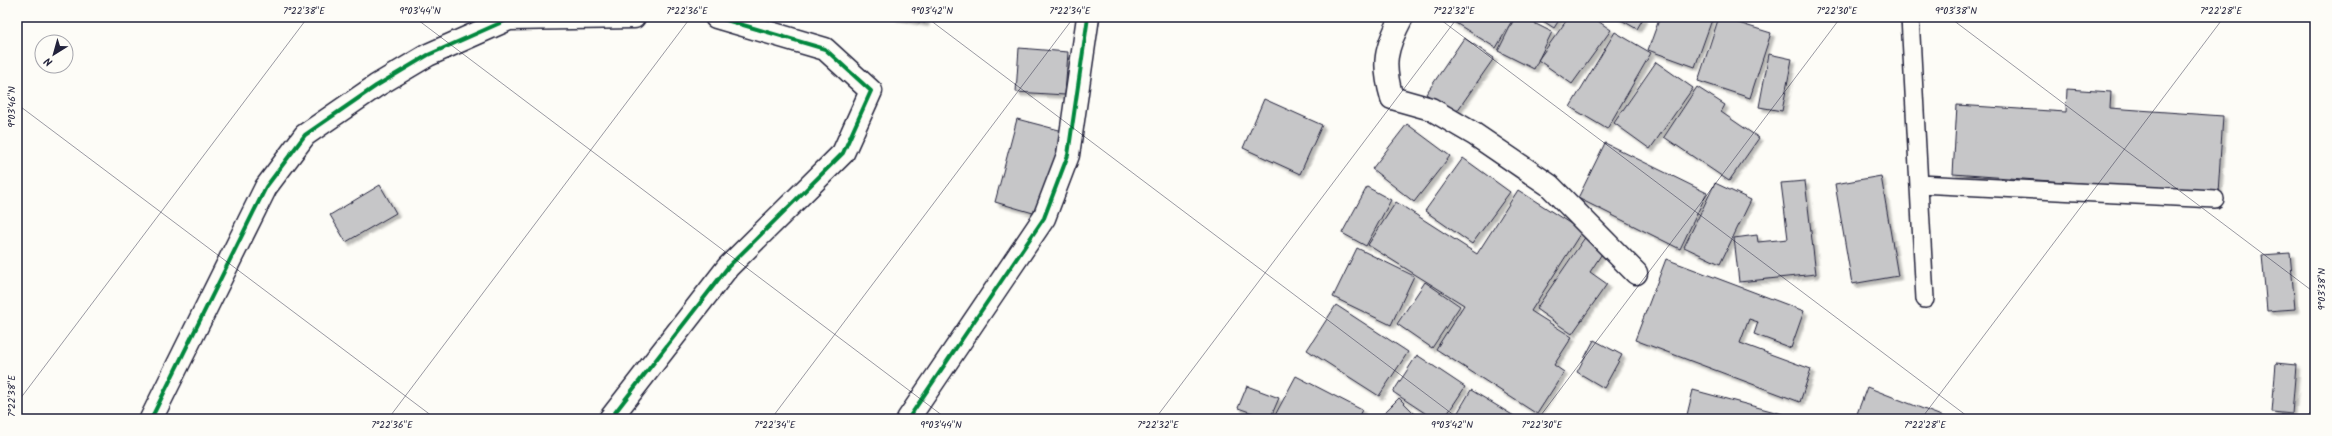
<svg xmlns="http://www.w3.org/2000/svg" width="2332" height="436" font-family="Kalam,sans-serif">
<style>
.building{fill:#c6c6c8;stroke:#22223b;filter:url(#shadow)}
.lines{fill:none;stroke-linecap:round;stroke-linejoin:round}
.service-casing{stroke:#22223b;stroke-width:20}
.minor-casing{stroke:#22223b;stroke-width:25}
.service{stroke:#fdfcf7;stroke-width:17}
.minor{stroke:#fdfcf7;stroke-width:22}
.cycleway-casing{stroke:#fdfcf7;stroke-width:6}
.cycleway{stroke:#00873e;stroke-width:4}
.ticks{fill:none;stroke:#22223b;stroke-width:1;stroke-opacity:0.45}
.neatline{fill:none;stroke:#22223b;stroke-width:1.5}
.ticks-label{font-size:10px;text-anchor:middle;fill:#22223b}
</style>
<defs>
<filter id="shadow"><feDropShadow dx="3.5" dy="3.5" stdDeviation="1" flood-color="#0004"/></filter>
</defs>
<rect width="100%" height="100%" fill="#fdfcf7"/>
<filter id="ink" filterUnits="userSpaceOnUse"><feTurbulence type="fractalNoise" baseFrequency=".025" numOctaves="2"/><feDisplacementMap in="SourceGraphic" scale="8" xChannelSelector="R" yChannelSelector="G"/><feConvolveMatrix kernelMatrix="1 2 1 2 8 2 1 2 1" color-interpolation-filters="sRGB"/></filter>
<g filter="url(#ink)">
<!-- building -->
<path class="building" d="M893 17H926L925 23Z
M1446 17H1510L1513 19 1496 48Z
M1515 17H1522L1552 32 1534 69 1498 51Z
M1537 17H1561L1554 28Z
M1569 17H1592L1611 30 1572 84 1538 60Z
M1616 17H1644L1637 29Z
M1660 17H1713L1695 67 1648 50Z
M1719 17 1771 33 1750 98 1698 81Z
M1615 32 1651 53 1607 129 1570 107Z
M1464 38 1494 58 1455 114 1426 94Z
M1019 48 1068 52 1065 95 1016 92Z
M1769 54 1792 59 1782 111 1759 107Z
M1656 62 1693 88 1650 149 1614 123Z
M1697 87 1725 105 1721 112 1759 138 1729 181 1664 137Z
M2067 89 2111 92 2110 108 2223 116 2218 193 1953 174 1957 105 2066 112Z
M1264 99 1322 125 1300 174 1243 148Z
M1017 119 1063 131 1040 215 995 202Z
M1407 124 1450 156 1414 202 1372 169Z
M1605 143 1707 193 1680 249 1578 198Z
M1463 158 1510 192 1472 244 1425 211Z
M1881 176 1898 276 1852 284 1835 184Z
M1805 181 1816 274 1739 282 1734 238 1757 235 1758 242 1788 239 1781 183Z
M1715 183 1751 200 1720 264 1684 247Z
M380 185 396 213 346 242 330 215Z
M1367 187 1391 200 1366 246 1342 233Z
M1518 190 1582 231 1531 311 1572 337 1554 365 1564 372 1537 414 1436 349 1464 305 1368 245 1396 202 1477 254Z
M1586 236 1605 249 1590 272 1607 284 1572 334 1536 309Z
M1357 248 1414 276 1391 325 1333 297Z
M2290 253 2295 309 2267 311 2262 255Z
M1666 259 1804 311 1791 348 1754 334 1758 322 1749 319 1740 343 1811 369 1800 402 1635 340Z
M1425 282 1460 306 1432 348 1397 324Z
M1336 305 1408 352 1379 396 1307 350Z
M1594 340 1622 355 1604 388 1577 372Z
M1417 355 1465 387 1444 419H1434L1393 392Z
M2276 363 2296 365 2292 414 2272 412Z
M1296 376 1362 410 1357 419H1273Z
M1247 386 1279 398 1270 419 1238 408Z
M1867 387 1949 419H1855Z
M1471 390 1519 419H1454Z
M1693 390 1801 419H1686Z
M1399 398 1420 419H1378Z
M2281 415 2306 418V419H2281Z
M1564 418 1586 419H1564Z"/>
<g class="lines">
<defs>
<path id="service" d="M1910 17 1925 299
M1919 184 2215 199"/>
<path id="minor" d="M1402 17C1385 49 1382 64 1392 98L1431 109 1474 134 1549 185 1636 273
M151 419 266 187 305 135 376 86 428 55 509 19 634 17
M610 419 728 267 843 153 871 91 825 49 716 17
M908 419 1044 218 1068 155 1088 17"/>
</defs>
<!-- service casing -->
<use href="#service" class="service-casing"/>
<!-- minor casing -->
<use href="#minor" class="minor-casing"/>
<!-- service -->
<use href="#service" class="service"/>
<!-- minor -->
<use href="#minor" class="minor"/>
<defs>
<path id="cycleway" d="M151 419 266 187 305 135 376 86 428 55 509 19 634 17
M610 419 728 267 843 153 871 91 825 49 716 17
M908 419 1044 218 1068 155 1088 17"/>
</defs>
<!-- cycleway casing -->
<use href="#cycleway" class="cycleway-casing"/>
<!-- cycleway -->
<use href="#cycleway" class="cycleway"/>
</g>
</g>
<!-- ticks -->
<path class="ticks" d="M414 17 947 419M926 17 1459 419M1437 17 1971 419M1949 17 2315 293M17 104 436 419M17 403 308 17M388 419 691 17M771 419 1074 17M1155 419 1458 17M1538 419 1841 17M1921 419 2224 17M2305 419 2315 405"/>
<!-- margin -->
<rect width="2332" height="436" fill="none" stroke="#fdfcf7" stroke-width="44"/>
<!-- north arrow -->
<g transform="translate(54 54) rotate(217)"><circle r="19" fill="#fdfcf7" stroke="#a5a5ac"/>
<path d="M0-3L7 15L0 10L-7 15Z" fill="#22223b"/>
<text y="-6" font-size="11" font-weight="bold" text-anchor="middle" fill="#22223b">N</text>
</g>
<rect x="22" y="22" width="2288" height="392" class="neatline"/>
<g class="ticks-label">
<text x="304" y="14">7°22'38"E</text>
<text x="420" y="14">9°03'44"N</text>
<text x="687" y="14">7°22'36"E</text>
<text x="932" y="14">9°03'42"N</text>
<text x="1070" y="14">7°22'34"E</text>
<text x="1454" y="14">7°22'32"E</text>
<text x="1837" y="14">7°22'30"E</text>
<text x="1956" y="14">9°03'38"N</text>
<text x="2221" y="14">7°22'28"E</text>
<text transform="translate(11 107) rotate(-90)" y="4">9°03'46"N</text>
<text transform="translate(2321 289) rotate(-90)" y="4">9°03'38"N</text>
<text transform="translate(11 396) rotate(-90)" y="4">7°22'38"E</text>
<text x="392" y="428">7°22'36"E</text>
<text x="775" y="428">7°22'34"E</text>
<text x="941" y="428">9°03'44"N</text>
<text x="1158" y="428">7°22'32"E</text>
<text x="1452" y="428">9°03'42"N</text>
<text x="1542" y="428">7°22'30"E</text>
<text x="1925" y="428">7°22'28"E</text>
</g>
</svg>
